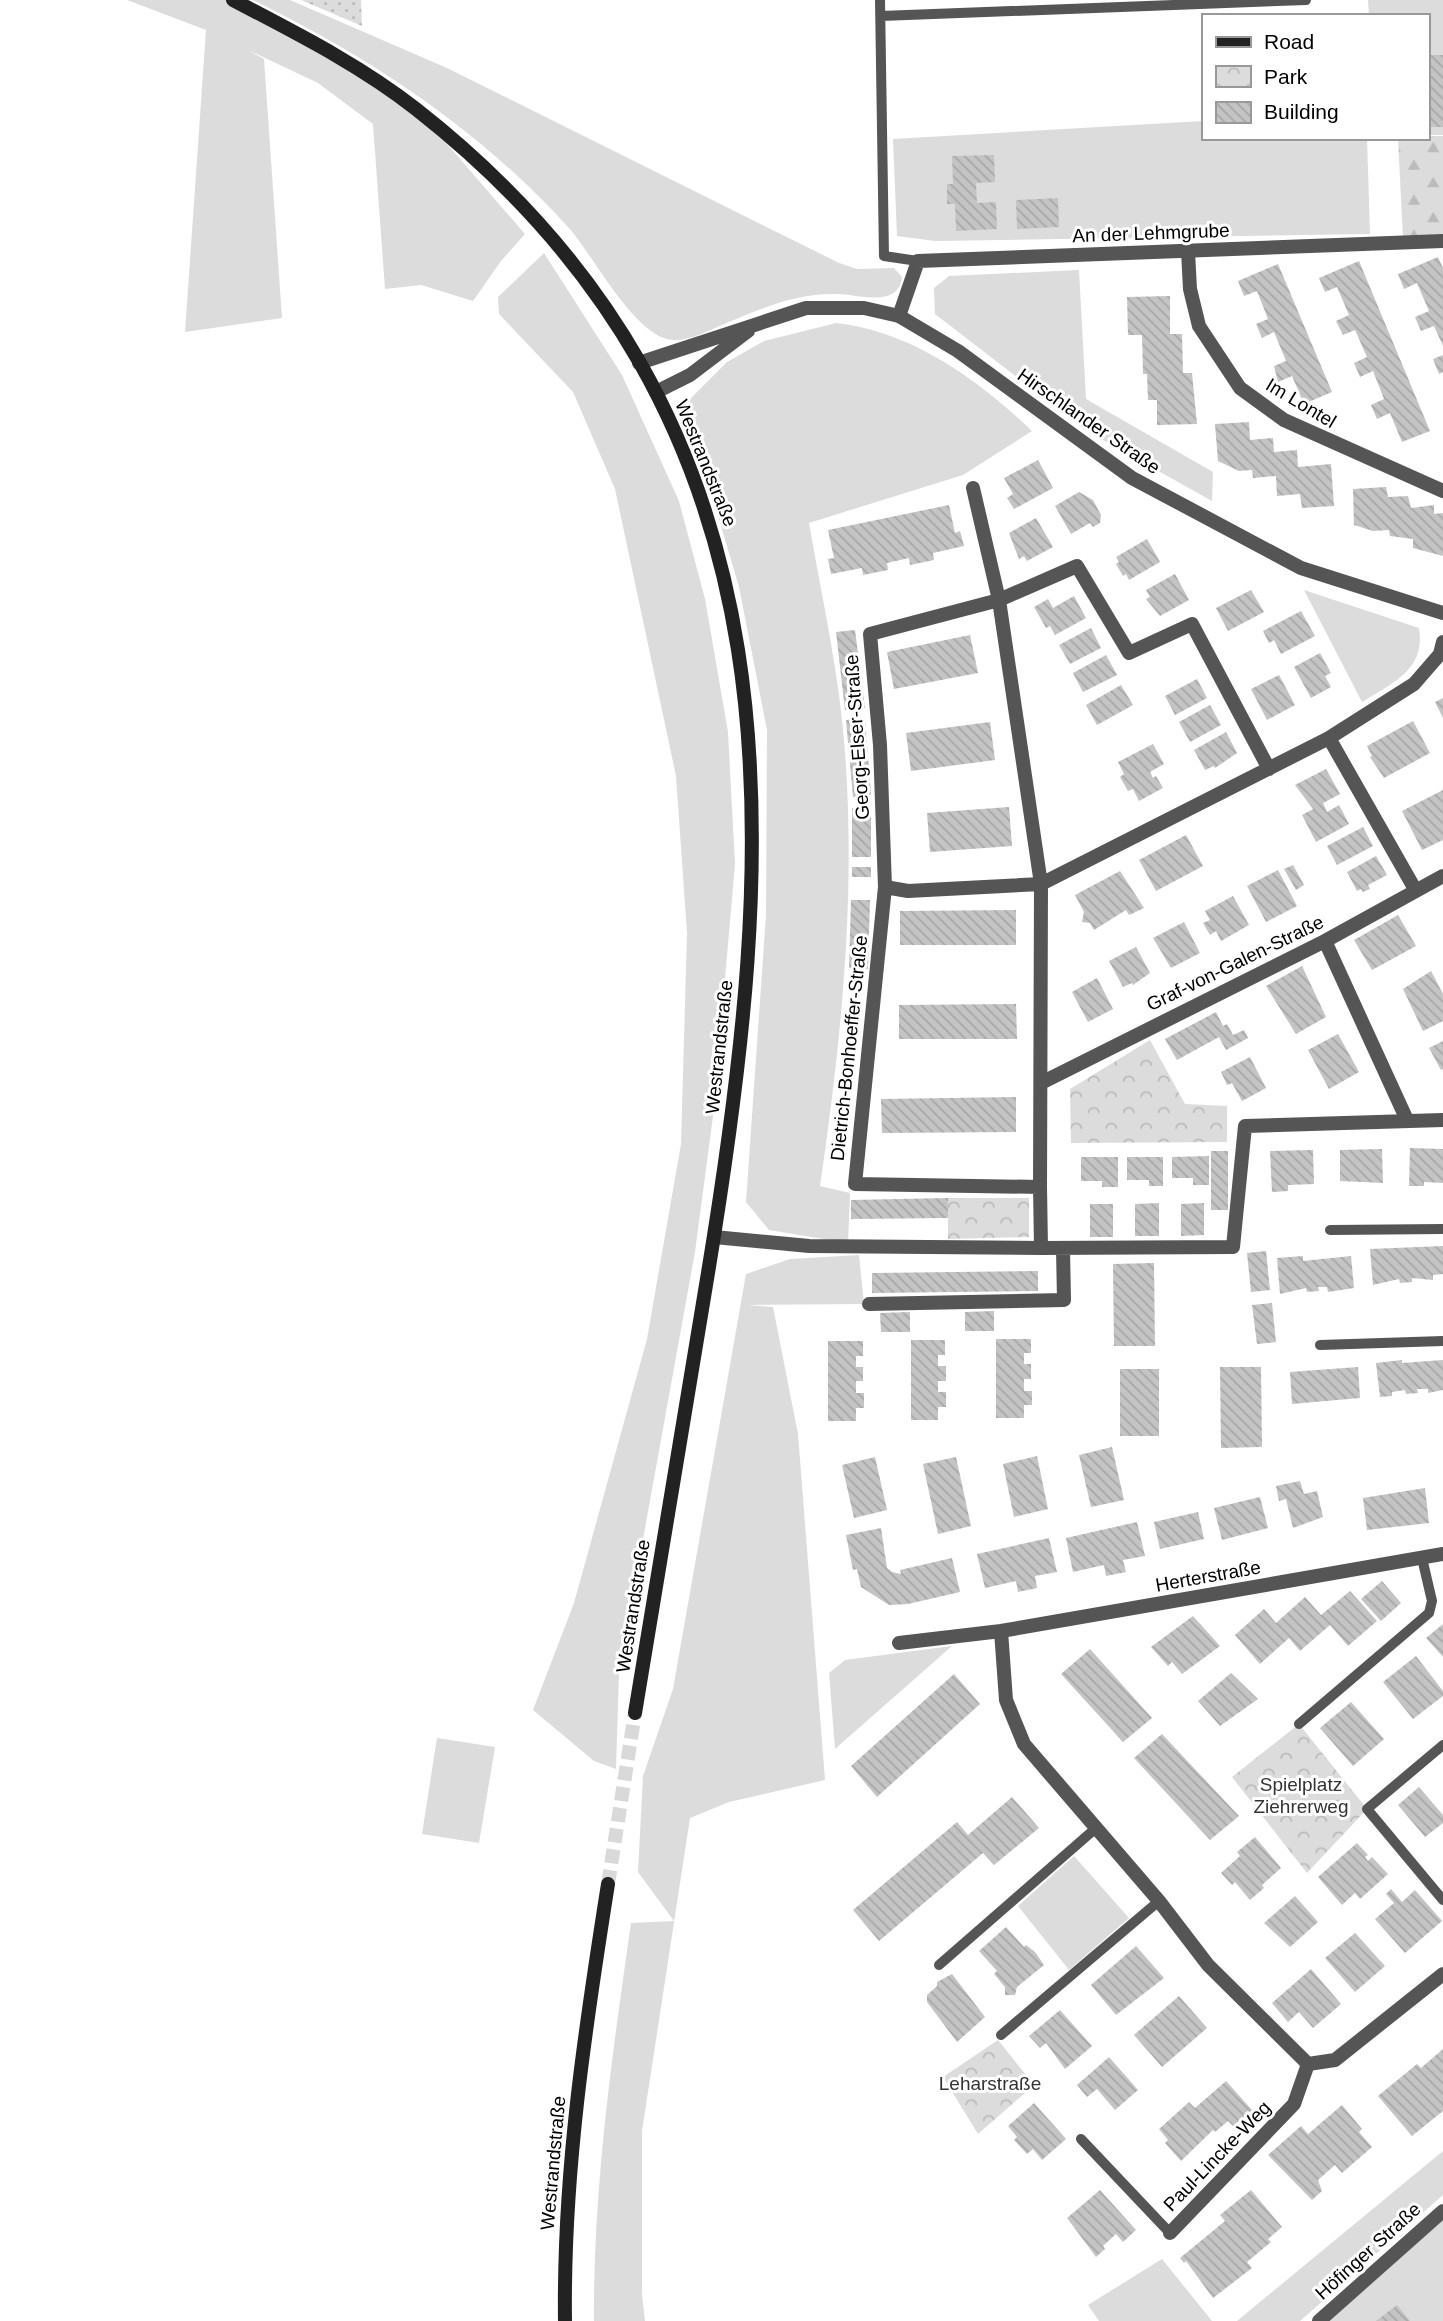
<svg xmlns="http://www.w3.org/2000/svg" width="1443" height="2321" font-family="Arial,sans-serif">
<style>
.grass{fill:#dcdcdc}
.forest{fill:url(#forest-firs)}
.park{fill:url(#park-crowns)}
.garden{fill:url(#garden-dots)}
.building{fill:url(#building-back-hatch)}
.lines{fill:none;stroke-linecap:round;stroke-linejoin:round}
.secondary-tunnel{stroke:#d9d9d9;stroke-width:14;stroke-dasharray:14 7;stroke-linecap:butt}
.service{stroke:#555;stroke-width:10}
.minor{stroke:#555;stroke-width:14}
.tertiary{stroke:#555;stroke-width:14}
.secondary{stroke:#222;stroke-width:14}
.labels{text-anchor:middle;dominant-baseline:central;stroke-width:6;stroke-linejoin:round;paint-order:stroke}
.street-label{font-size:19px;fill:#000;stroke:#fff}
.park-label{font-size:19px;fill:#333;stroke:#fff}
</style>
<defs>
<pattern id="forest-firs" width="22" height="20" patternUnits="userSpaceOnUse" patternTransform="scale(1.75)"><rect width="22" height="20" fill="#dcdcdc"/><path d="M5 1l3.5 6h-7zM16 11l3.5 6h-7z" fill="#bbb"/></pattern>
<pattern id="park-crowns" width="20" height="18" patternUnits="userSpaceOnUse" patternTransform="scale(1.75)"><rect width="20" height="18" fill="#dcdcdc"/><path d="M2 6a3 3 0 1 1 6 0M12 15a3 3 0 1 1 6 0" fill="none" stroke="#bbb"/></pattern>
<pattern id="garden-dots" width="8" height="8" patternUnits="userSpaceOnUse" patternTransform="scale(1.75)"><rect width="8" height="8" fill="#dcdcdc"/><path d="M2 2h.1M6 6h.1" fill="none" stroke="#bbb" stroke-width="1.8" stroke-linecap="round"/></pattern>
<pattern id="building-back-hatch" width="6" height="6" patternUnits="userSpaceOnUse" patternTransform="scale(1.75)"><rect width="6" height="6" fill="#c4c4c4"/><path d="M-1 5l2 2M0 0l6 6M5-1l2 2" fill="none" stroke="#a7a7a7"/></pattern>
</defs>
<rect width="100%" height="100%" fill="#fff"/>
<!-- grass -->
<path class="grass" d="M127 0H233L416 108 525 234 501 261 473 301 421 285 385 289 373 124 318 83 248 50 264 59 282 318 185 332 206 30Z
M253 0H290L447 68 839 263 857 269 894 268 902 277C898 309 858 294 836 294 796 293 760 309 724 324 710 330 690 341 674 340 636 340 593 254 568 227 479 129 371 58 253 0Z
M1368 0H1443V135H1427V16H1369Z
M1203 121V138H1367L1370 234 935 241 897 236 893 139Z
M544 253 622 375 679 501 705 599 728 732 735 864 713 1116 695 1252 619 1672 616 1769 594 1761 533 1710 574 1603 647 1339 681 1144 687 933 676 776 615 489 573 392 499 314 498 297Z
M1079 270 1086 399 1213 472 1212 501 1087 431 935 314 934 288 949 276Z
M836 323C911 331 979 380 1032 431L963 475 809 523C822 599 840 676 845 753 856 898 841 1043 820 1186L850 1193 848 1243 769 1230 746 1202 766 915 767 730 739 587 685 404 727 362 764 341Z
M1304 590 1419 628C1426 670 1392 683 1362 702Z
M859 1255 864 1304 747 1305 773 1307 798 1434 825 1780 729 1802 690 1818 642 2131V2295L645 2321H594C593 2187 612 2056 631 1923L674 1921 638 1872 643 1776 673 1689 746 1274 790 1259Z
M952 1646 835 1749 829 1673 845 1660Z
M437 1738 495 1747 479 1843 422 1834Z
M1074 1856 1129 1918 1069 1970 1018 1906Z
M1443 2151V2195L1300 2321H1237Z
M1443 2211V2321H1319Z
M1162 2259 1212 2321H1099L1088 2305Z"/>
<!-- forest -->
<path class="forest" d="M1427 136H1443V237L1403 238 1398 138Z"/>
<!-- park -->
<path class="park" d="M1150 1040 1185 1104 1227 1106V1142L1071 1143 1070 1089Z
M948 1198H1029V1237L948 1239Z
M1299 1724 1367 1809 1307 1873 1232 1777Z
M998 2040 1034 2085 978 2134 943 2077Z"/>
<!-- garden -->
<path class="garden" d="M301 0H361L362 26Z"/>
<!-- building -->
<path class="building" d="M1427 55H1443V127H1427Z
M994 155 995 182 976 183 977 203 996 202 997 229 956 231 955 204H947V184H953L952 156Z
M1058 198 1059 227 1017 229 1016 200Z
M1438 257 1443 268V346L1434 326 1421 331 1415 317 1429 311 1417 283 1404 289 1398 274Z
M1359 261 1430 431 1402 442 1390 413 1377 419 1371 405 1384 399 1373 371 1360 377 1354 363 1367 357 1355 330 1343 335 1336 321 1349 315 1337 287 1325 292 1319 278Z
M1278 264 1332 392 1304 404 1292 376 1278 382 1274 366 1286 361 1274 332 1262 338 1256 324 1268 319 1257 291 1244 296 1238 281Z
M1170 296V334H1182L1183 373H1192L1197 424 1157 425V400H1148L1147 374H1143L1142 335H1128L1127 297Z
M1443 355V372L1439 374 1433 359Z
M1249 422 1250 440 1273 438 1274 452 1297 450 1298 467 1331 464 1334 506 1302 508 1300 494 1277 496 1276 476 1253 478 1252 470 1239 471 1218 461 1215 424Z
M1038 460 1053 488 1014 509 1007 498 1013 494 1004 478Z
M1386 487 1388 497 1408 496 1411 508 1434 505V514L1443 513V556L1413 548V539L1390 536 1389 530 1373 531 1354 525 1353 489Z
M1079 492 1093 500 1101 515 1100 523 1093 527 1090 523 1071 534 1055 506Z
M949 505 955 533 960 531 964 546 933 553 934 560 910 565 909 558 887 563 888 570 863 575 862 568 831 574 828 559 834 558 828 530Z
M1036 518 1053 547 1027 561 1024 556 1019 559 1009 533Z
M1147 539 1160 562 1129 580 1126 574 1123 576 1116 564 1119 562 1116 557Z
M1175 574 1189 600 1160 616 1146 599 1150 597 1146 590Z
M1251 590 1264 612 1228 631 1216 608Z
M1074 596 1086 618 1055 635 1050 626 1046 628 1034 607 1048 599 1053 608Z
M1301 611 1315 636 1281 654 1274 640 1269 643 1263 631Z
M1091 628 1101 648 1070 664 1059 645Z
M855 630 865 708 845 710 836 632Z
M970 635 978 673 894 689 887 652Z
M1320 653 1331 673 1325 676 1331 687 1311 698 1294 667Z
M1106 655 1117 675 1083 692 1073 673Z
M1279 675 1295 705 1267 720 1251 689Z
M1197 679 1207 698 1175 715 1165 696Z
M1121 685 1133 705 1097 725 1086 705Z
M1443 698V718L1435 702Z
M1210 705 1221 725 1190 742 1179 722Z
M865 718 871 795 853 797 846 720Z
M1413 721 1430 753 1384 778 1370 757 1372 756 1367 746Z
M990 722 995 760 911 771 906 733Z
M1226 732 1237 753 1215 768 1214 766 1205 770 1194 750Z
M1153 744 1164 764 1150 772 1153 778 1156 776 1163 788 1139 801 1133 789 1128 791 1120 777 1124 774 1118 762Z
M1326 769 1340 794 1323 803 1327 812 1339 805 1349 824 1316 842 1302 815 1313 809 1295 785Z
M1443 790V840L1422 850 1402 811Z
M1009 807 1012 846 930 852 927 813Z
M852 808H871V857H852Z
M1363 827 1373 846 1337 865 1327 846Z
M1186 835 1203 866 1156 891 1139 860Z
M1376 856 1387 875 1368 885 1370 889 1363 892 1361 889 1357 891 1347 872Z
M1293 865 1304 885 1296 890 1284 869Z
M852 867H871V877H852Z
M1278 870 1297 906 1266 922 1247 886Z
M1120 871 1144 908 1129 915 1126 910 1094 930 1090 923 1082 922 1084 912 1075 895Z
M1233 896 1249 925 1221 941 1216 931 1210 935 1203 923 1210 920 1205 911Z
M851 900H870L868 969 849 968Z
M1016 910V945H900V911Z
M1398 915 1416 946 1372 970 1354 940Z
M1184 922 1200 953 1171 968 1153 938Z
M1136 947 1150 973 1133 985 1132 983 1123 987 1109 961Z
M1302 966 1326 1017 1296 1034 1266 986Z
M1431 971 1443 994V1021L1423 1031 1403 989Z
M1097 978 1113 1009 1088 1022 1072 992Z
M1016 1004 1017 1039H899V1005Z
M1216 1012 1223 1026 1227 1024 1233 1035 1244 1030 1248 1038 1226 1050 1219 1037 1177 1060 1165 1039Z
M1338 1034 1359 1072 1329 1089 1308 1050Z
M1443 1041V1069L1441 1070 1429 1048Z
M1250 1057 1266 1088 1242 1101 1232 1083 1227 1085 1221 1072Z
M1016 1097V1132L882 1133 881 1099Z
M1410 1148 1443 1149V1183L1424 1182V1186H1409Z
M1382 1149 1383 1183 1340 1181V1150Z
M1313 1150 1314 1184 1288 1185V1191L1272 1192 1270 1151Z
M1211 1151H1228V1210H1211Z
M1209 1156V1185H1193V1178H1172V1157Z
M1081 1157H1118V1187H1102V1181H1081Z
M1127 1157H1163V1186H1149V1180H1127Z
M948 1198V1218L851 1219V1200Z
M1159 1203V1236H1135V1204Z
M1204 1203V1235L1181 1236V1204Z
M1090 1204H1113V1237H1090Z
M1443 1246V1274L1433 1275V1280L1412 1278V1282L1400 1283 1399 1279 1373 1285 1370 1249Z
M1266 1251 1270 1290 1251 1292 1247 1253Z
M1303 1256V1261L1351 1256 1354 1288 1328 1292 1327 1287H1318L1319 1291 1307 1292 1306 1288 1280 1294 1277 1258Z
M1154 1263 1155 1346H1114L1113 1264Z
M1038 1271V1291L872 1293V1273Z
M1272 1303 1276 1342 1257 1344 1252 1305Z
M994 1311V1331H965V1312Z
M910 1312V1332H881L880 1313Z
M996 1339H1031V1353H1024V1364H1031V1379H1024V1391H1032V1405H1024V1418H996Z
M911 1340H945V1355H938V1366H946V1381H938V1392H946V1407H938V1420H911Z
M828 1341H863V1356H856V1367H863V1381H856V1393H864V1408H856V1421H828Z
M1402 1360V1363L1443 1360V1390L1428 1393V1389H1417L1418 1393 1406 1394 1405 1390 1392 1392V1396L1380 1397 1376 1363Z
M1220 1367H1261L1262 1447 1221 1448Z
M1358 1367 1360 1398 1292 1404 1290 1372Z
M1120 1369H1159V1436H1120Z
M1112 1447 1124 1500 1091 1507 1079 1455Z
M1037 1456 1048 1509 1014 1517 1003 1464Z
M875 1457 887 1510 854 1518 842 1465Z
M956 1457 971 1526 938 1534 923 1464Z
M1300 1481 1304 1494 1317 1491 1323 1517 1293 1528 1286 1499 1279 1501 1276 1486Z
M1425 1488 1429 1523 1367 1530 1363 1498Z
M1260 1497 1268 1528 1222 1540 1214 1508Z
M1198 1512 1204 1539 1160 1549 1154 1522Z
M1137 1522 1145 1556 1123 1560 1126 1572 1106 1576 1104 1565 1073 1572 1066 1538Z
M881 1528 887 1568 892 1572 901 1574 900 1570 952 1558 960 1592 908 1604 889 1605 861 1587 857 1569 853 1570 846 1535Z
M1049 1538 1057 1572 1035 1576 1037 1588 1018 1592 1016 1581 985 1588 977 1554Z
M1382 1581 1401 1603 1381 1621 1361 1599Z
M1350 1591 1377 1621 1348 1646 1330 1625 1300 1651 1289 1638 1260 1664 1235 1635 1264 1609 1276 1623 1305 1597 1321 1615Z
M1193 1616 1220 1646 1182 1674 1172 1662 1168 1666 1151 1647Z
M1443 1624V1657L1426 1638Z
M1090 1649 1152 1718 1123 1742 1061 1674Z
M1416 1656 1443 1691V1696L1413 1719 1383 1682Z
M1231 1673 1258 1699 1220 1726 1198 1701Z
M954 1674 980 1704 877 1797 851 1766Z
M1351 1702 1384 1739 1353 1766 1320 1728Z
M1162 1734 1239 1816 1210 1840 1134 1758Z
M1419 1787 1443 1815V1823L1425 1837 1398 1805Z
M1012 1797 1039 1828 994 1865 983 1853 879 1941 853 1910 957 1822 968 1835Z
M1255 1837 1281 1868 1262 1885 1264 1888 1250 1900 1235 1882 1232 1885 1221 1873 1240 1856 1237 1852Z
M1357 1843 1368 1855 1365 1857 1368 1861 1372 1857 1388 1874 1360 1899 1355 1893 1342 1905 1318 1877Z
M1391 1889 1402 1902 1415 1890 1442 1921 1405 1953 1375 1919 1394 1903 1386 1894Z
M1295 1896 1318 1922 1290 1947 1264 1923Z
M1006 1927 1024 1947 1026 1945 1035 1952 1044 1965 1017 1987 1015 1995H1005V1987L994 1974 997 1971 979 1951Z
M1355 1933 1385 1966 1355 1992 1325 1958Z
M1136 1946 1164 1978 1116 2015 1091 1985Z
M1311 1969 1341 2004 1313 2028 1299 2012 1288 2022 1272 2003Z
M952 1974 985 2017 957 2042 927 2002V1995L937 1986V1982Z
M1179 1996 1207 2028 1162 2067 1134 2035Z
M1060 2010 1092 2046 1065 2069 1046 2043 1040 2048 1029 2036Z
M1443 2049V2111L1412 2136 1378 2096 1417 2064 1421 2068Z
M1109 2057 1138 2090 1115 2110 1097 2089 1087 2097 1077 2085Z
M1226 2081 1252 2110 1233 2126 1228 2121 1215 2132 1213 2130 1181 2161 1165 2143 1168 2140 1159 2129 1189 2102 1195 2108Z
M1034 2103 1066 2139 1042 2160 1033 2149 1027 2154 1014 2140 1017 2137 1008 2126Z
M1342 2105 1362 2129 1359 2132 1372 2147 1342 2173 1335 2165 1318 2180 1322 2191 1312 2200 1268 2155 1301 2126 1308 2134Z
M1100 2190 1136 2230 1123 2242 1116 2234 1103 2246 1105 2249 1096 2257 1067 2218Z
M1251 2190 1282 2227 1268 2239 1271 2242 1247 2262 1252 2268 1213 2298 1186 2261 1184 2263 1180 2258 1225 2221 1220 2215Z
M1397 2305 1410 2321H1376Z"/>
<g class="lines">
<!-- secondary-tunnel -->
<path class="secondary-tunnel" d="M608 1884 635 1713"/>
<!-- service -->
<path class="service" d="M880 0 884 256 918 261
M881 16 1306 0
M1330 1230 1443 1229
M1320 1345 1443 1341
M1299 1724 1429 1613 1432 1601 1422 1558
M1443 1745 1367 1809 1443 1900
M939 1965 1096 1828
M1001 2035 1159 1901
M1081 2139 1170 2233"/>
<!-- minor -->
<path class="minor" d="M1188 251 1190 289 1199 326 1240 388 1284 420 1443 491
M899 316 918 261 1443 241
M973 488 999 600 1041 884 1040 1187
M1329 738 1416 891
M885 887 908 891 1041 884 1329 738 1414 684 1440 654 1443 642
M1325 941 1407 1120
M1043 1082 1325 941 1443 876
M714 1237 809 1246 1041 1248 1040 1187 855 1184 885 887 880 745 870 634 999 600 1077 566 1129 653 1192 624 1269 769
M1041 1248 1233 1247 1245 1126 1443 1120
M869 1304 1064 1300 1063 1249
M1001 1631 1443 1554
M899 1643 1001 1631 1006 1700 1024 1744 1159 1901 1208 1965 1308 2064 1335 2060 1443 1974
M1170 2233 1294 2104 1308 2064"/>
<!-- tertiary -->
<path class="tertiary" d="M639 363 806 308H864L899 316 958 351 1132 478 1301 568 1443 613
M656 392 690 375 748 331
M1319 2321 1443 2211"/>
<!-- secondary -->
<path class="secondary" d="M233 0C296 33 360 65 416 109 814 421 780 843 705 1291 682 1432 658 1572 635 1713
M565 2321C563 2174 585 2029 608 1884"/>
</g>
<g class="labels">
<!-- street labels -->
<g class="street-label">
<text transform="translate(1151 233) rotate(-2)">An der Lehmgrube</text>
<text transform="translate(1301 403) rotate(31)">Im Lontel</text>
<text transform="translate(1089 421) rotate(35)">Hirschlander Straße</text>
<text transform="translate(706 463) rotate(68)">Westrandstraße</text>
<text transform="translate(857 737) rotate(-94)">Georg-Elser-Straße</text>
<text transform="translate(1235 963) rotate(-26)">Graf-von-Galen-Straße</text>
<text transform="translate(719 1047) rotate(-84)">Westrandstraße</text>
<text transform="translate(849 1048) rotate(-84)">Dietrich-Bonhoeffer-Straße</text>
<text transform="translate(1208 1576) rotate(-10)">Herterstraße</text>
<text transform="translate(633 1606) rotate(-81)">Westrandstraße</text>
<text transform="translate(1217 2156) rotate(-46)">Paul-Lincke-Weg</text>
<text transform="translate(553 2163) rotate(-85)">Westrandstraße</text>
<text transform="translate(1368 2251) rotate(-42)">Höfinger Straße</text>
</g>
<!-- park labels -->
<g class="park-label">
<text x="1301" y="1784">Spielplatz<tspan x="1301" dy="22">Ziehrerweg</tspan></text>
<text x="990" y="2083">Leharstraße</text>
</g>
</g>
<!-- legend -->
<rect x="1202" y="14" width="228" height="126" fill="#ffffff" stroke="#999999" stroke-width="2"/>
<rect x="1216" y="37" width="35" height="10" fill="#222222" stroke="#999999" stroke-width="2"/>
<text x="1264" y="49" font-size="21" fill="#000000">Road</text>
<rect x="1216" y="66" width="35" height="21" fill="url(#park-crowns)" stroke="#999999" stroke-width="2"/>
<text x="1264" y="84" font-size="21" fill="#000000">Park</text>
<rect x="1216" y="102" width="35" height="21" fill="url(#building-back-hatch)" stroke="#999999" stroke-width="2"/>
<text x="1264" y="119" font-size="21" fill="#000000">Building</text>
</svg>
